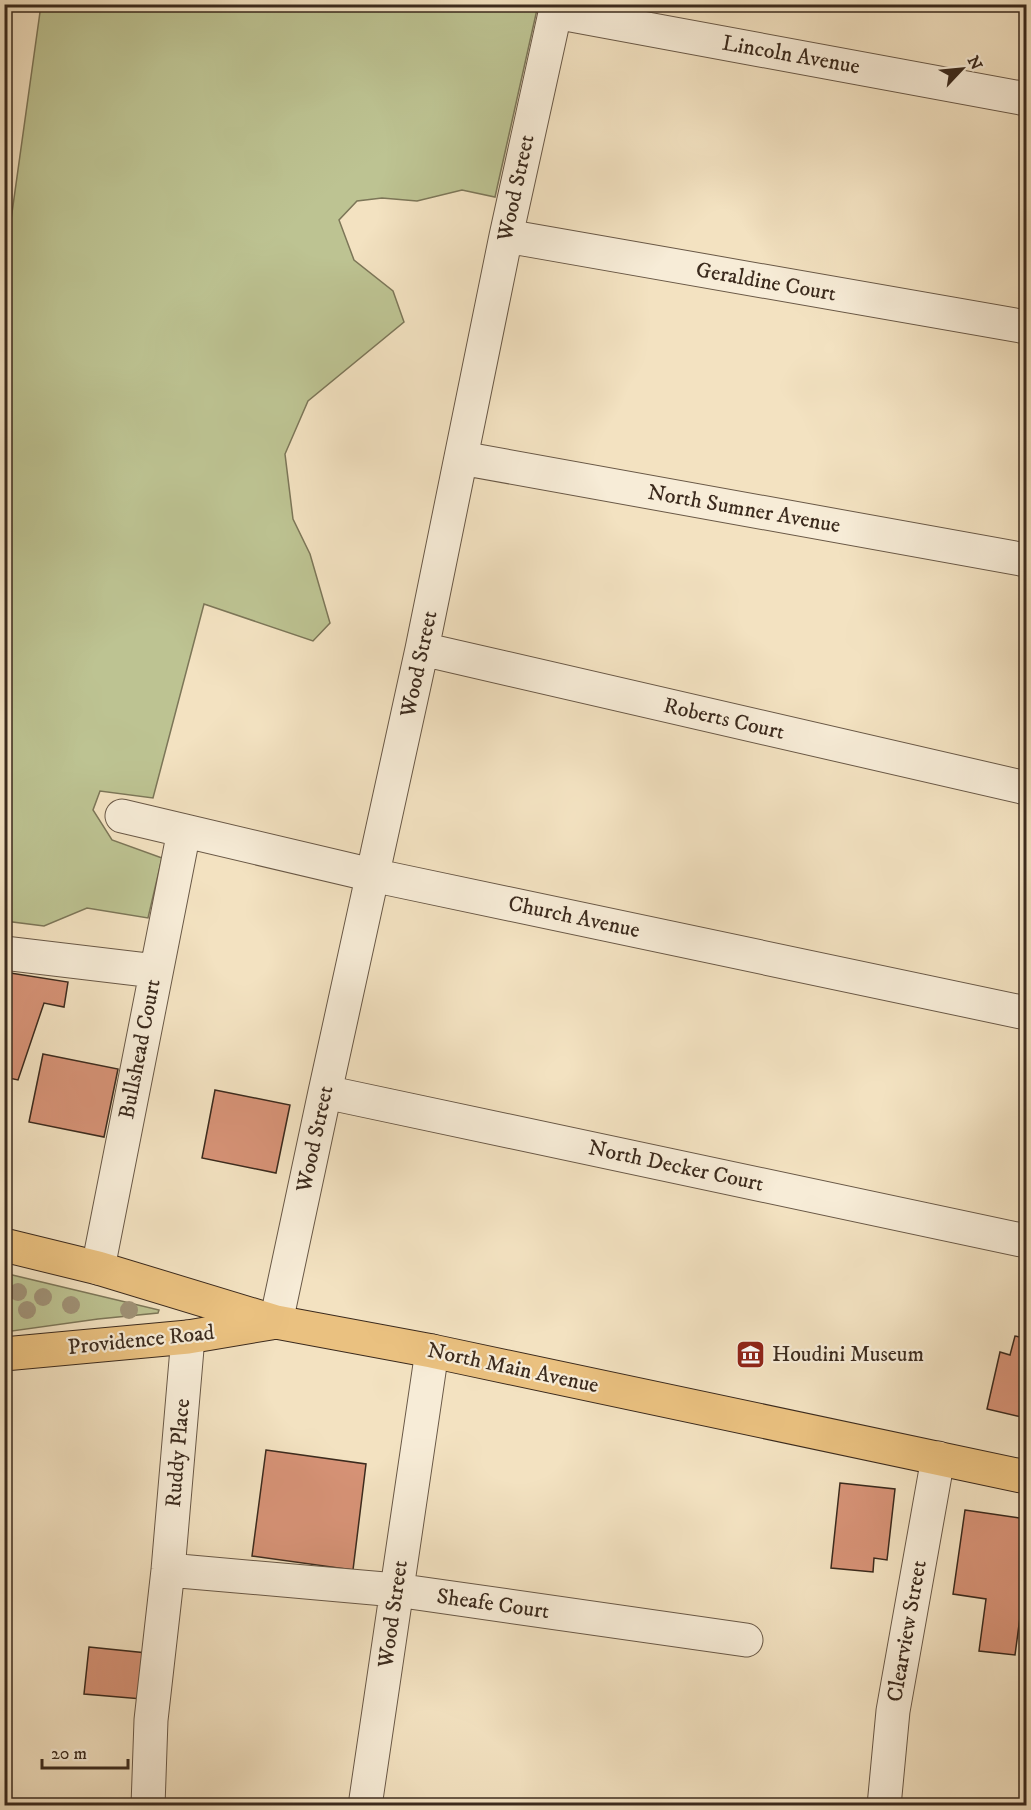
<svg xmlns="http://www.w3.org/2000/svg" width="1031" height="1810" font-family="'IM FELL DW Pica',serif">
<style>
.green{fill:#bdc392;stroke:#7c7658;stroke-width:1.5}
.building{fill:#d79377;stroke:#3b2a1d;stroke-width:1.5}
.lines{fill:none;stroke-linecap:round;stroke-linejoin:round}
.minor-casing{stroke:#695846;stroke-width:35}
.major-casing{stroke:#3b2a1d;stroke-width:35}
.minor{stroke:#f7ecd7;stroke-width:33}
.major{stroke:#eac180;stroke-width:33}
.tree{fill:#a09277}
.labels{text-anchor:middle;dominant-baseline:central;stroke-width:4.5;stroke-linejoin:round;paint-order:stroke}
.street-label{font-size:22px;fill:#3b2a1d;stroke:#f7ecd7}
.poi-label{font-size:22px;fill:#3b2a1d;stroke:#f7ecd7;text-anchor:start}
</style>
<rect width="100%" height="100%" fill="#f3e2c1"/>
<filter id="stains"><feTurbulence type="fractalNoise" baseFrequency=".00333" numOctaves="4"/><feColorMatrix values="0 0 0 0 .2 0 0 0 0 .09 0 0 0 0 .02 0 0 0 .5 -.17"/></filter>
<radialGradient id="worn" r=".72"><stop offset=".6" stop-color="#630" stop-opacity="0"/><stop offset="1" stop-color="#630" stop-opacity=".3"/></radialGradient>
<!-- green -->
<path class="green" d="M41 5H538L495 197 462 190 417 201 382 198 357 201 339 220 354 260 393 291 404 322 308 401 285 454 293 519 310 554 330 623 313 641 204 604 153 798 100 791 93 810 112 840 162 858 148 918 87 908 44 926 5 921 4 270Z
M4 1273 159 1310 158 1313 98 1319 5 1332Z"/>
<!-- building -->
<path class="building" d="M4 972 68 982 64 1007 44 1003 18 1080 4 1077Z
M43 1054 118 1069 104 1137 29 1122Z
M215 1090 290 1105 276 1173 202 1158Z
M1026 1331V1418L987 1409 1000 1352 1010 1355 1015 1336 1025 1338Z
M266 1450 366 1464 353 1570 252 1556Z
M840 1483 895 1489 887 1560 874 1558 873 1572 831 1568Z
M965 1510 1026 1519V1572L1015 1655 979 1651 986 1599 953 1594Z
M89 1647 147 1653 142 1699 84 1694Z"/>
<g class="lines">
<defs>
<path id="minor" d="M555 12 1026 99
M506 236 1026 327
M461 458 1026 560
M422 649 1026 788
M122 816 372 875 1026 1013
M4 953 155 971
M325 1092 1026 1241
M98 1268 184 831
M276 1322 325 1092 422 649 506 236 557 4
M168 1570 396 1590 746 1640
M148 1806 151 1720 168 1570 188 1337
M365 1806 432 1351
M884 1806 893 1711 938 1458"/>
<path id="major" d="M4 1245 98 1268 276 1322 432 1351 1026 1477
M4 1354 188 1337 271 1323"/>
</defs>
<!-- minor casing -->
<use href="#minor" class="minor-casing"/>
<!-- major casing -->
<use href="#major" class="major-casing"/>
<!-- minor -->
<use href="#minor" class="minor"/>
<!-- major -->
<use href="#major" class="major"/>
</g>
<!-- trees -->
<g class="tree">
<circle cx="18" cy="1292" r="9"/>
<circle cx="43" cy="1297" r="9"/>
<circle cx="71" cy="1305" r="9"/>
<circle cx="27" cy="1310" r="9"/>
<circle cx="129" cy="1310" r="9"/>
</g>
<!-- icons -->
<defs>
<symbol id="museum-square" viewBox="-11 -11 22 22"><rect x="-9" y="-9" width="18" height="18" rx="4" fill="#8f2418" stroke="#f7ecd7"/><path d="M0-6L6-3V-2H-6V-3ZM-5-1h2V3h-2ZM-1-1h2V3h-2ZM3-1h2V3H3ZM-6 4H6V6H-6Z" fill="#fff"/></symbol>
</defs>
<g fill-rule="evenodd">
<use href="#museum-square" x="734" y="1338" width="33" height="33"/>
</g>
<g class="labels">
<!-- street labels -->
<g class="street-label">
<text transform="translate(791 55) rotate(10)">Lincoln Avenue</text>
<text transform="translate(516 188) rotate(-78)">Wood Street</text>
<text transform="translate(766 282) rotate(10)">Geraldine Court</text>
<text transform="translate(744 509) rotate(10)">North Sumner Avenue</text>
<text transform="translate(419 664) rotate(-78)">Wood Street</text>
<text transform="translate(724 719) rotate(13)">Roberts Court</text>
<text transform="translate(574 917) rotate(12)">Church Avenue</text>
<text transform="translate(140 1049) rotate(-79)">Bullshead Court</text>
<text transform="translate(315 1139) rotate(-78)">Wood Street</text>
<text transform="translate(676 1166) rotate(12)">North Decker Court</text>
<text transform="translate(141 1340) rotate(-6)">Providence Road</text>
<text transform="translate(513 1368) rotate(12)">North Main Avenue</text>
<text transform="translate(178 1453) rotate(-85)">Ruddy Place</text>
<text transform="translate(493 1604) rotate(8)">Sheafe Court</text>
<text transform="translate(393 1614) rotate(-82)">Wood Street</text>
<text transform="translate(907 1631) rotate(-80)">Clearview Street</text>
</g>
<!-- poi labels -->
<g class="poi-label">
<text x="772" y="1354">Houdini Museum</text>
</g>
</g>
<!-- margin -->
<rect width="1031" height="1810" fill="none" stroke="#f3e2c1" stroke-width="24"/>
<rect x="6" y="6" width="1019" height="1798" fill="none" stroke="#3b2a1d" stroke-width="3"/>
<rect x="12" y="12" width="1007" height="1786" fill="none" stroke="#3b2a1d" stroke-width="1.5"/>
<!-- north arrow -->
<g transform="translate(962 69) rotate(64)" stroke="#f7ecd7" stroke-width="4.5" paint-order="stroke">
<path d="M0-4.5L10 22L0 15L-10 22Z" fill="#3b2a1d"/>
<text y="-9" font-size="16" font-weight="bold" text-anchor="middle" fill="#3b2a1d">N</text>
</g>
<!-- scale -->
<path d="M42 1759v9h86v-9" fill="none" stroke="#3b2a1d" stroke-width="3"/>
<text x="51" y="1759" font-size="18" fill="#3b2a1d" stroke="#f7ecd7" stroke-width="4.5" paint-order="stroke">20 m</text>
<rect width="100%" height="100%" filter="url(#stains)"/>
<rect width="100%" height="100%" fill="url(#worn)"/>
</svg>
